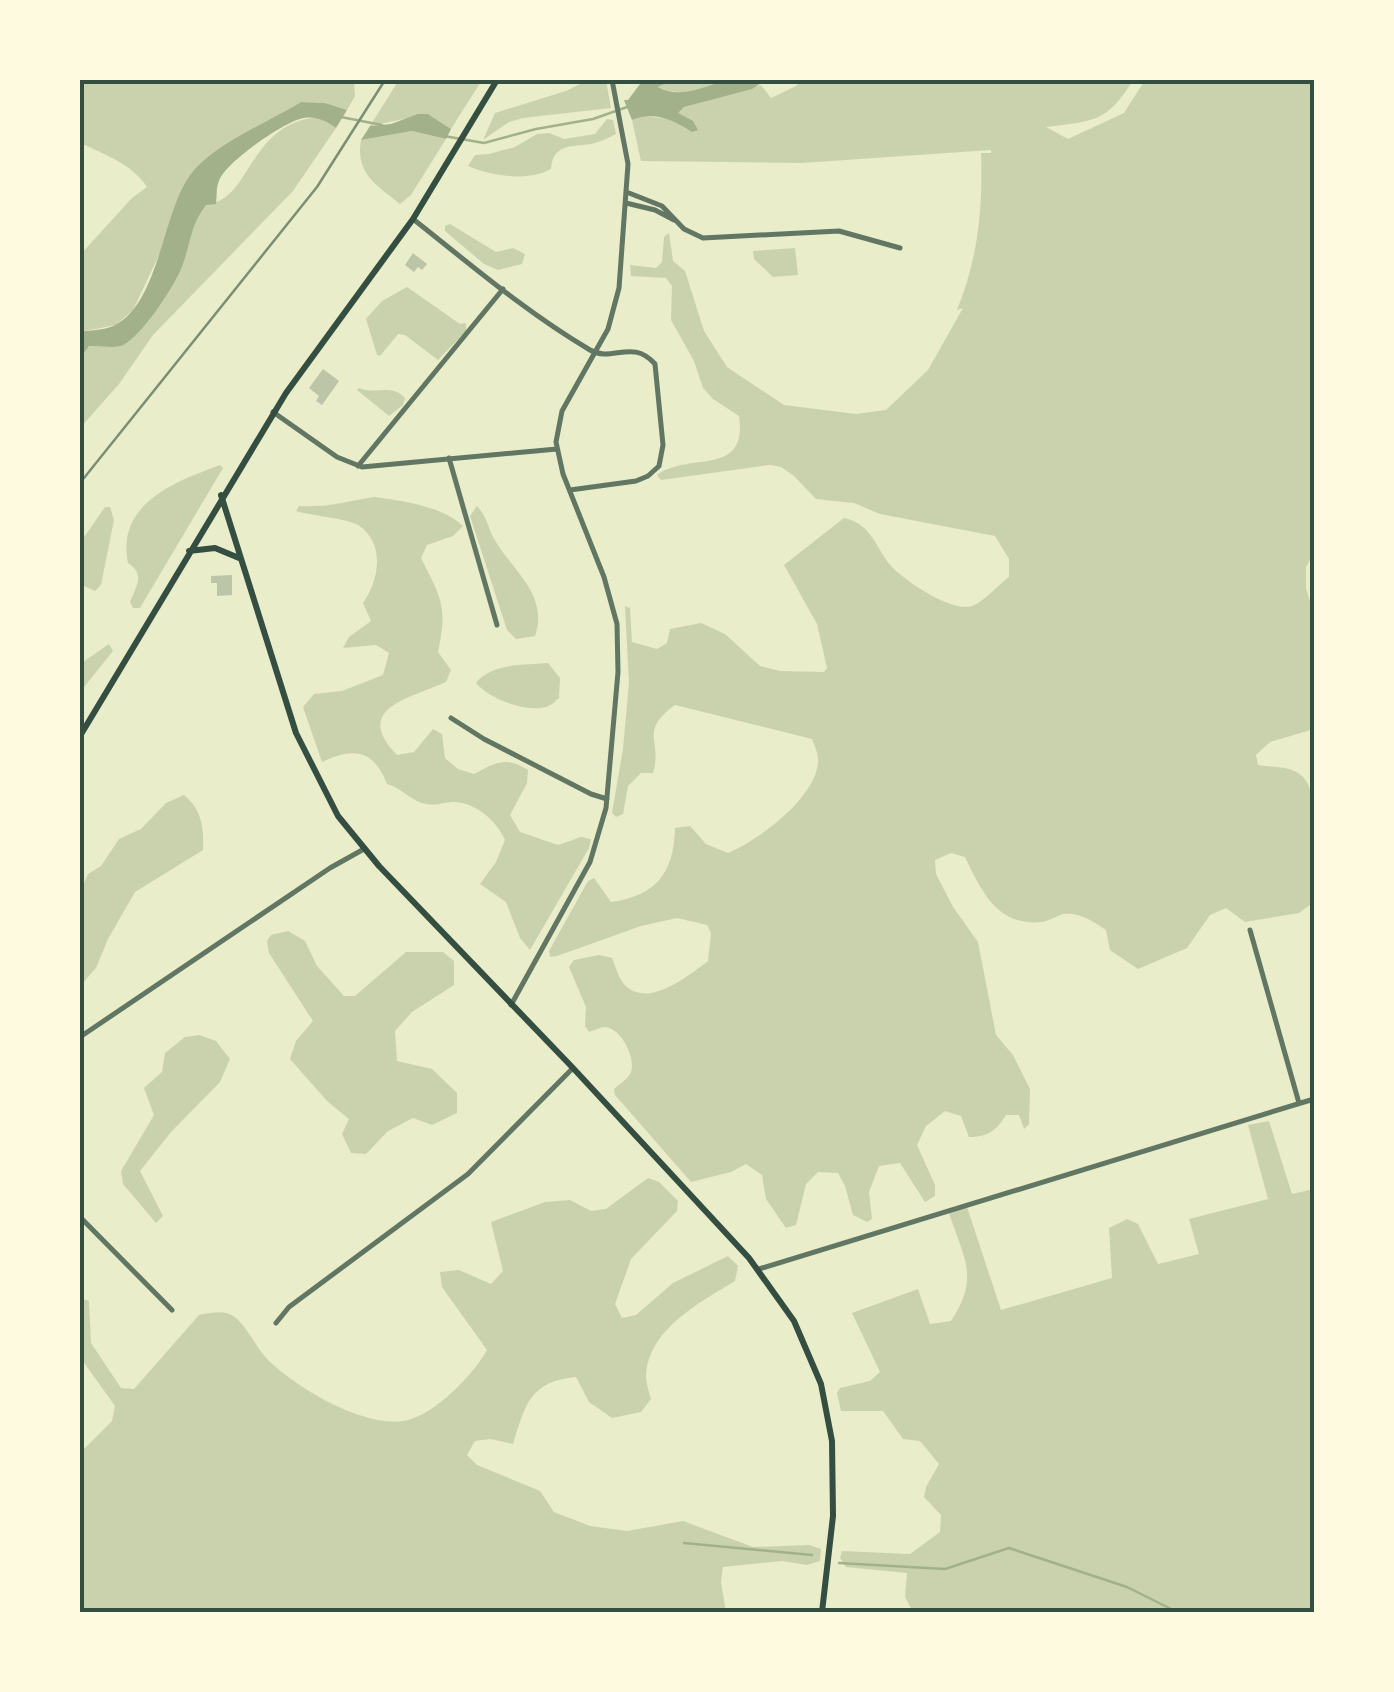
<svg xmlns="http://www.w3.org/2000/svg" width="1394" height="1692" font-family="'Space Grotesk',sans-serif">
<style>
.green{fill:#cad2ad}
.water{fill:#a3b18a}
.lines{fill:none;stroke-linecap:round;stroke-linejoin:round}
.stream{stroke:#a3b18a;stroke-width:2.5}
.building{fill:#bcc5a7}
.minor{stroke:#617663;stroke-width:5}
.tertiary{stroke:#617663;stroke-width:5}
.secondary{stroke:#344e41;stroke-width:6}
.rail{stroke:#7c8e77;stroke-width:2.5}
.neatline{fill:none;stroke:#344e41;stroke-width:4}
</style>
<rect width="100%" height="100%" fill="#e9edc9"/>
<!-- green -->
<path class="green" d="M80 80H354L355 96 347 110 325 103 301 102 276 117 179 197 168 236 133 310 116 325 80 332V255L132 198 147 187C132 164 104 154 80 143Z
M399 80H482L451 129 428 114 370 126Z
M588 80H606L611 108 523 118 509 122 483 140 495 113 566 91Z
M673 80H728C708 89 680 98 658 87Z
M801 80H1133C1107 123 1093 121 1046 127L1068 139 1124 113 1145 80H1314V553L1306 567V588L1314 616V729L1270 742 1256 755 1258 765C1273 768 1290 765 1302 776 1325 798 1313 875 1310 905L1299 913 1245 922 1226 908 1210 915 1187 948 1138 969 1110 950 1106 930C1092 921 1080 912 1063 914 1056 916 1049 921 1042 922 997 927 981 890 965 857L951 853 935 860 936 874 953 907 978 942 996 1035 1013 1055 1030 1089 1029 1124 1024 1129 1019 1115H1006C996 1131 988 1137 969 1137L961 1116 945 1111 926 1126 917 1145 935 1185V1196L925 1202 900 1163 879 1166 869 1192 872 1219 867 1222 853 1215 845 1186 838 1173 818 1172 806 1184 796 1225 786 1228 766 1199 762 1175 746 1164 731 1172 691 1182 615 1095 614 1089C621 1083 628 1079 631 1072 636 1058 621 1027 604 1027 602 1027 592 1031 589 1032L585 1026 586 1007 569 967 574 960 599 955 612 958C616 967 619 981 627 987 651 1007 689 975 708 961L711 933 707 925 677 918 641 926 557 956 550 957 549 951 588 881 594 878 611 902C656 896 674 873 675 828L690 826 706 844 728 853C759 840 815 798 818 763 819 755 815 747 812 739L675 705C638 732 663 740 653 773H641L628 786 623 814 616 817 612 813 623 749 629 683 625 606 630 608 632 642 657 649 667 643 670 629 701 623 725 634 760 666 780 671 824 672 827 668 817 624 784 565 844 518C872 524 875 547 891 566 905 581 952 613 972 606 985 601 998 585 1009 577V559L995 536 880 514 854 503 816 499 794 476 781 467 770 465 661 480 657 475C689 451 748 478 739 416L713 399 703 388 694 361 671 320 672 286 666 278 631 276 630 265 656 268 662 262 664 237 669 233 673 261 685 271 704 331 727 367 784 405 856 414 886 410 928 370 963 308 957 310C978 258 983 209 981 153H991V150L802 163 641 161 632 120 642 116 671 119 684 107 761 85 771 98 796 86Z
M320 117 336 128 293 191 153 335 119 384 80 428V358L88 346C99 346 111 348 121 346 139 341 178 282 183 264 191 242 191 224 206 204 251 203 247 122 320 117Z
M607 119 613 120 616 134C608 138 600 142 591 144 572 147 553 143 551 169 528 182 491 176 468 166L475 155 489 154 515 147 537 134 549 133 564 139 595 134Z
M412 131 446 139 411 195 400 204C377 185 355 174 361 140Z
M450 224 496 252 513 248 525 254 522 264 498 270 484 264 445 231V226Z
M795 248 798 275 773 277 754 259 753 251Z
M407 287 460 324 466 323V331L438 360 405 335 398 334 380 356 377 355 366 319 382 301Z
M359 388C375 395 392 383 405 398L403 405 389 416 357 390Z
M220 465 223 468 140 608H133L130 602C137 585 145 574 128 563 116 504 174 482 220 465Z
M374 497C403 501 442 506 463 526L453 536 427 545 421 558C441 598 448 606 438 652L451 670 446 682C411 698 351 708 397 755L414 752 433 729 442 734 445 758 458 769 474 774C497 762 505 756 528 770L527 783 510 815 520 832 558 845 581 837 591 839 589 848 530 950 520 938 506 902 480 884 496 862 505 840C497 821 476 803 455 802 442 802 435 807 422 803 409 799 400 787 387 784 373 749 354 747 322 762L303 707 314 694 342 691 383 675 389 653 376 645 343 648 349 637 371 621 363 603C379 581 386 543 358 525 345 518 312 516 296 511L299 506C327 508 348 501 374 497Z
M477 506C488 517 488 530 496 542 514 572 549 596 535 636L516 639 507 630 470 516Z
M105 507H110L114 520 101 585 95 591 80 584V543Z
M109 644 113 651 80 692V664Z
M548 663 560 678 559 698C555 701 551 706 545 707 526 713 488 698 476 683 492 663 524 665 548 663Z
M184 795C202 810 204 827 203 850L135 892 108 939 96 968 80 986V892L88 874 101 866 119 839 141 829 166 803Z
M288 931 305 941 317 966 344 996H355L406 952H443L454 961V985L412 1012 395 1031 397 1061 432 1069 457 1093V1113L432 1125 413 1118 388 1131 366 1154 351 1153 342 1134 349 1119 327 1101 290 1059 296 1041 313 1021 269 953 267 941 271 935Z
M199 1035 216 1041 230 1059 220 1082 171 1132 140 1171 163 1216 156 1223 123 1184 121 1171 154 1115 144 1088 162 1072 165 1053 185 1037Z
M1269 1121 1292 1194 1314 1189V1612H913L905 1597 907 1573 846 1567 840 1558 842 1551 910 1554 940 1532 941 1515 924 1497 926 1487 939 1464 920 1441 903 1439 883 1411H841L837 1393 840 1388 870 1381 880 1372 852 1313 918 1289 930 1324 951 1321C980 1277 964 1259 949 1213L967 1207 1001 1310 1112 1278 1109 1228 1127 1219 1138 1224 1158 1264 1199 1254 1189 1219 1268 1199 1248 1125Z
M648 1178 659 1182 678 1201 677 1211 631 1259 615 1304 622 1318 636 1315 673 1283 728 1256 738 1266 735 1281C701 1302 648 1329 646 1376 646 1383 649 1392 651 1399L641 1412 612 1418 589 1402 576 1377C530 1381 525 1405 513 1444L490 1439 475 1441 467 1455 477 1465 540 1491 554 1512 590 1526 627 1531 683 1521 753 1547 809 1545 821 1549 820 1561 807 1565 782 1561 723 1567 721 1582 726 1612H80V1453L112 1421 115 1406 80 1357V1298L89 1301 91 1343 121 1388 134 1389 199 1315C211 1313 225 1309 236 1318 249 1330 257 1349 269 1361 299 1389 366 1430 408 1420 436 1413 473 1375 487 1350L442 1287 440 1272 459 1270 491 1284 503 1271 491 1222 545 1202 570 1200 591 1211 606 1209Z"/>
<!-- water -->
<path class="water" d="M643 80H673L658 87C683 101 708 83 732 80 743 79 755 80 766 80L752 89 684 107 678 113 693 121 698 130 692 132C673 120 655 111 632 120L624 100H628Z
M301 102 325 103 347 110 336 128C325 120 314 115 300 119 281 124 225 163 219 181 216 187 217 197 216 204L206 205C191 224 191 242 183 264 178 282 139 341 121 346 111 348 99 346 89 346L80 358V332C91 330 108 330 117 324 160 299 163 210 191 174 214 144 269 122 301 102Z
M418 114H428L451 129 446 139 412 131 361 140 370 126 391 124Z"/>
<g class="lines">
<!-- stream -->
<path class="stream" d="M341 117 382 125
M444 136 484 143 536 129 593 119 630 106
M684 1543 812 1555
M839 1563 945 1569 1009 1548 1127 1587 1177 1612"/>
</g>
<!-- building -->
<path class="building" d="M413 253 427 264 422 270 418 267 414 272 405 265Z
M323 369 339 381 322 405 316 401 319 396 309 388Z
M232 575V595L217 596V583H211V576Z"/>
<g class="lines">
<!-- minor -->
<path class="minor" d="M629 193 662 206 684 229 703 238 839 231 900 248
M626 203 655 210 674 220
M413 219C470 264 527 313 590 350 612 363 632 338 655 364L663 445 659 466 648 476 636 481 570 490
M273 412 337 457 362 467 557 449
M449 458 497 625
M358 466 503 289
M451 718 484 739 591 794 607 799
M1250 930 1299 1103
M511 1005 590 862 606 808 618 672 617 624 604 577 563 474 556 442 562 411 608 329 619 288 628 164 612 80
M80 1037 330 868 364 849
M80 1217 172 1310
M276 1323 289 1307 468 1174 572 1069"/>
<!-- tertiary -->
<path class="tertiary" d="M759 1269 1314 1099"/>
<!-- secondary -->
<path class="secondary" d="M221 495 296 733 338 816 379 866 573 1068 749 1258 794 1321 821 1384 832 1441 833 1516 822 1612
M189 551 215 548 239 558
M80 736 286 393 413 219 497 80"/>
<!-- rail -->
<path class="rail" d="M80 483 317 187 385 80"/>
</g>
<!-- border -->
<rect width="1394" height="1692" fill="none" stroke="#fefae0" stroke-width="165"/>
<rect x="82" y="82" width="1230" height="1528" class="neatline"/>
</svg>
